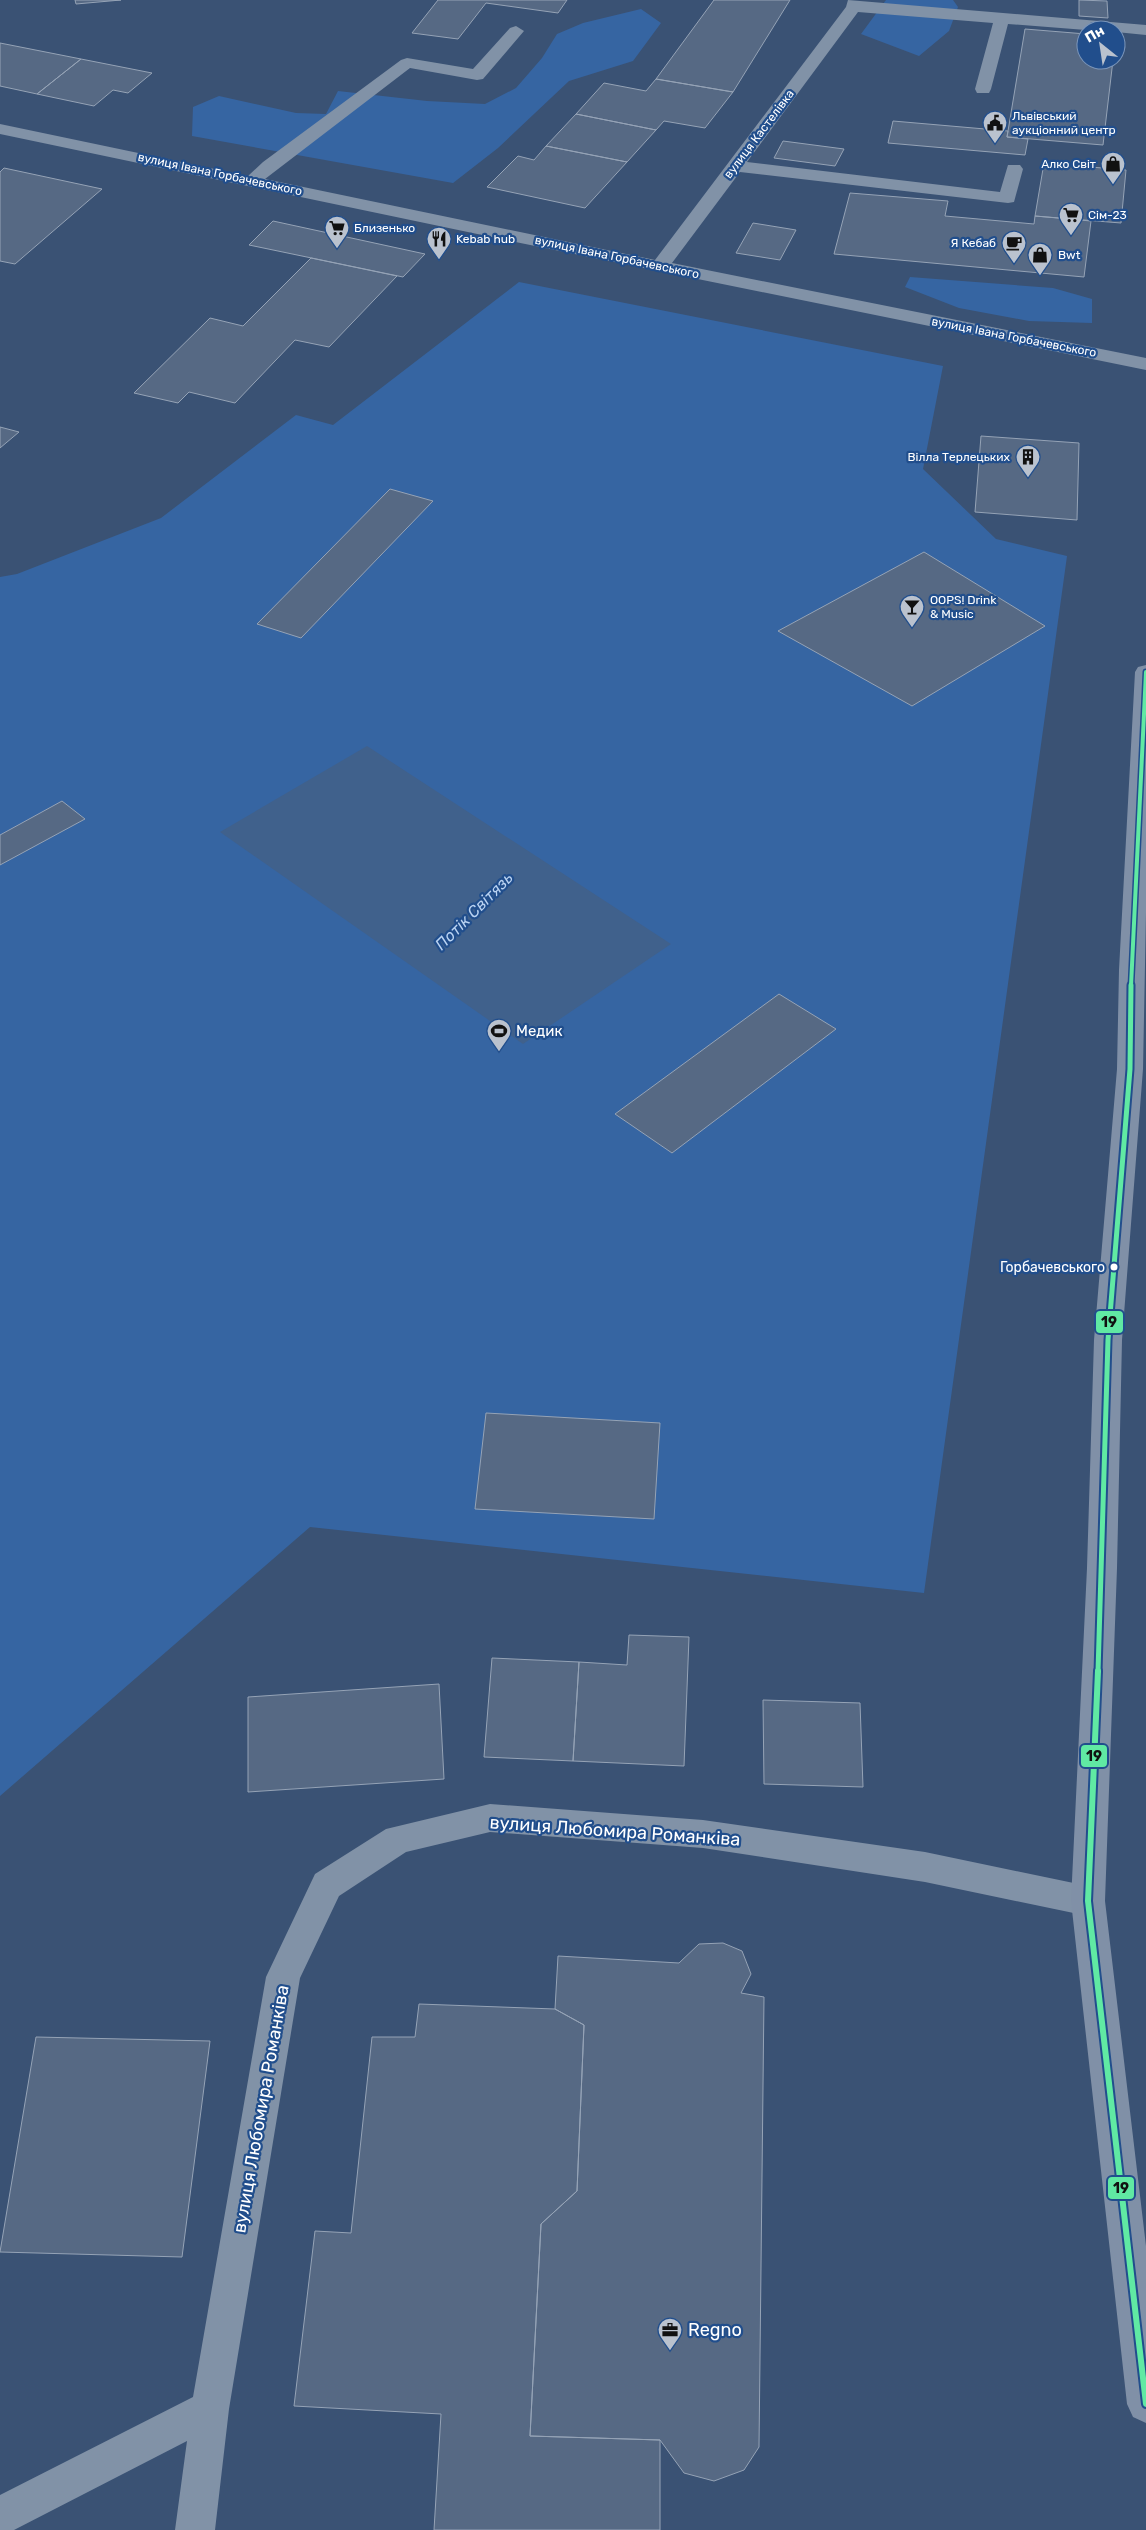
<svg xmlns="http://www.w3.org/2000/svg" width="1146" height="2530" font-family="Rubik,sans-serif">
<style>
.green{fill:#3665a2}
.water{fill:#40618c}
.building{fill:#566984;stroke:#95a3b6}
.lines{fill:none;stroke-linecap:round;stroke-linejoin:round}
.minor{fill:#8192a7;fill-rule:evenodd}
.major{fill:#8090a7;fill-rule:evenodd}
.bus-1-far2-casing{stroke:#214e8c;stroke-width:7}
.bus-1-far1-casing{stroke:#214e8c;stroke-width:9}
.bus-1-casing{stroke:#214e8c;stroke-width:10}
.bus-1-far2{stroke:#60e9a3;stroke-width:4}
.bus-1-far1{stroke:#60e9a3;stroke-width:5}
.bus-1{stroke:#60e9a3;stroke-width:6}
.bus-dot{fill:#fff;stroke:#214e8c;stroke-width:2}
.labels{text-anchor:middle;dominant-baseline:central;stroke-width:4.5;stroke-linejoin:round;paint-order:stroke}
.far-poi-label{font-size:12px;fill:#fff;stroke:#214e8c;text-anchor:start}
.far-street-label{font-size:12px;fill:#fff;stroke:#214e8c}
.bus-label{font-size:14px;fill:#fff;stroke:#214e8c;text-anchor:end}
.poi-label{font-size:15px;fill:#fff;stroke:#214e8c;text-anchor:start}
.water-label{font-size:16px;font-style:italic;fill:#bad3f2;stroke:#214e8c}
.near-street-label{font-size:18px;fill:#fff;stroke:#214e8c}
.near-poi-label{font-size:18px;fill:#fff;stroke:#214e8c;text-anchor:start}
.line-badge{stroke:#214e8c;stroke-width:2}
.pale-badge-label{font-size:14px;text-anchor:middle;font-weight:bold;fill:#111}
</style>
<rect width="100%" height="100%" fill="#3a5274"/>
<!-- green -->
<path class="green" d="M886 0H953L958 7 949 31 919 56 861 34Z
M641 9 661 23 633 61 569 81 498 148 453 183 192 136 193 107 219 96 296 113 326 114 338 91 427 101 485 104 516 88 542 58 557 34 583 23Z
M910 277 1053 288 1092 299V323L1029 321 959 308 905 287Z
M519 282 943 366 923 469 996 539 1067 556 924 1593 310 1527 0 1796V577L17 574 161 518 296 415 333 425Z"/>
<!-- water -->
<path class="water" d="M367 746 671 944 523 1044 220 832Z"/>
<!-- building -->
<path class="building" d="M75 0H121L76 4Z
M438 0H567L558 13 486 3 458 39 412 33Z
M714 0H790L733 92 656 79Z
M1079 0 1107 1 1108 18 1079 16Z
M1025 29 1086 34V60H1113L1103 145 1007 137Z
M0 43 81 59 37 94 0 86Z
M81 59 152 73 128 93 113 90 94 106 37 94Z
M656 79 733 92 705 128 664 121 656 130 576 114 604 83 646 91Z
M576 114 656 130 627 162 546 146Z
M893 121 1008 131 1007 137 1028 139 1025 155 888 143Z
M783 141 844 149 835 166 774 158Z
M546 146 627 162 585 208 487 187 518 156 534 160Z
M1044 163 1126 170 1121 223 1035 216Z
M4 168 102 189 15 264 0 261V172Z
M850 193 948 201 945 216 1034 224 1035 216 1091 221 1084 277 834 254Z
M273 221 425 254 403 277 249 245Z
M753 223 796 230 780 260 736 253Z
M311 258 397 276 329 347 295 340 235 403 189 392 178 403 134 393 210 318 243 326Z
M0 427 19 432 0 448Z
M981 436 1079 443 1077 520 975 512Z
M390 489 433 501 301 638 257 624Z
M924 552 1045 626 912 706 778 631Z
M62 801 85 819 0 865V835Z
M779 994 836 1029 672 1153 615 1114Z
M486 1413 660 1423 654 1519 475 1509Z
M629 1635 689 1637 684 1766 573 1761 579 1662 627 1665Z
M492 1658 579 1662 573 1761 484 1757Z
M439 1684 444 1779 248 1792V1697Z
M763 1700 860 1703 863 1787 764 1784Z
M723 1943 742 1951 751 1974 741 1993 764 1997 759 2447 744 2470 714 2481 684 2473 660 2440 530 2436 541 2224 577 2191 584 2025 555 2009 558 1956 679 1963 699 1944Z
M419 2004 555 2009 584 2025 577 2191 541 2224 530 2436 660 2440V2530H434L441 2414 294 2406 315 2231 351 2233 372 2037H415Z
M36 2037 210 2041 182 2257 0 2252Z"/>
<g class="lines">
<!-- minor -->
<path class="minor" d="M848 0 1146 25V35L1116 32V30H1086L1008 24 991 89 989 93H977L975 89 993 23 858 12 747 162 1000 192 1008 165H1020L1023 169 1014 202 1008 203 740 172 672 263 1146 358V370L506 240 0 134V124L248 176 263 162 401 60 407 58 473 69 510 28 516 26 524 31 483 79 477 80 410 68 265 179 655 260 846 7Z
M490 1804 703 1820 925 1852 1088 1886 1100 1890 1105 1901 1100 1912 1088 1916 925 1882 703 1848 490 1832 406 1852 339 1896 300 1978 229 2409 215 2530H175L187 2441 14 2530H0V2495L193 2397 266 1977 315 1874 386 1829Z"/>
<!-- major -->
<path class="major" d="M1146 665V913L1143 1069 1122 1340 1117 1568 1105 1901 1146 2246V2423L1133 2417 1127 2404 1071 1901 1087 1568 1094 1340 1117 1069 1119 970 1135 672 1138 667Z"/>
<defs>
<path id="bus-1-far2" d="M1131 986 1146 672"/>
<path id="bus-1-far1" d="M1098 1672 1108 1340 1130 1069 1131 985"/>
<path id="bus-1" d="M1098 1671 1088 1901 1146 2404"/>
</defs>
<!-- bus-1-far2 casing -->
<use href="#bus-1-far2" class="bus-1-far2-casing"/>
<!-- bus-1-far1 casing -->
<use href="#bus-1-far1" class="bus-1-far1-casing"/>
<!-- bus-1 casing -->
<use href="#bus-1" class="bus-1-casing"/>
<!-- bus-1-far2 -->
<use href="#bus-1-far2" class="bus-1-far2"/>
<!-- bus-1-far1 -->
<use href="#bus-1-far1" class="bus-1-far1"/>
<!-- bus-1 -->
<use href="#bus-1" class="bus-1"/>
</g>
<!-- icons -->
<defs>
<symbol id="civic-pin" viewBox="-11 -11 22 30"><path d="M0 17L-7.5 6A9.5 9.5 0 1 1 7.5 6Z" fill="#bac2ce" stroke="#214e8c"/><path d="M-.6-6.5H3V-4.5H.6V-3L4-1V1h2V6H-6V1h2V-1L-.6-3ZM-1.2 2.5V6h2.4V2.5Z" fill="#111"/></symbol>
<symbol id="shop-pin" viewBox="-11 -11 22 30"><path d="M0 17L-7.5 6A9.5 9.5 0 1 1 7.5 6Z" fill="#bac2ce" stroke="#214e8c"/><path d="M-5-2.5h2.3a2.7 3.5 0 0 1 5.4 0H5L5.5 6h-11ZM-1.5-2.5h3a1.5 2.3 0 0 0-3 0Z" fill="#111"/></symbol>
<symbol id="supermarket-pin" viewBox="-11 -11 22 30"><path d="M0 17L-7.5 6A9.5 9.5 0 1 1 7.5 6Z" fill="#bac2ce" stroke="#214e8c"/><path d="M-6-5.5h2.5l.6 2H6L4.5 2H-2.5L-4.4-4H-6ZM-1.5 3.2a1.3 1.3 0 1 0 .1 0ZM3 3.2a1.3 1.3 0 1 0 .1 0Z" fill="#111"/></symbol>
<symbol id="restaurant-pin" viewBox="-11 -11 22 30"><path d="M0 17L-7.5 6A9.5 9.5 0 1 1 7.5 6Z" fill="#bac2ce" stroke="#214e8c"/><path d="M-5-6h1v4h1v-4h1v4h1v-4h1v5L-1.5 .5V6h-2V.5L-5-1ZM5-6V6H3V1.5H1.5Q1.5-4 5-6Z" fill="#111"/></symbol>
<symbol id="cafe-pin" viewBox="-11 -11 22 30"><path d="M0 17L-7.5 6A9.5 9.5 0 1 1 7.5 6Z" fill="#bac2ce" stroke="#214e8c"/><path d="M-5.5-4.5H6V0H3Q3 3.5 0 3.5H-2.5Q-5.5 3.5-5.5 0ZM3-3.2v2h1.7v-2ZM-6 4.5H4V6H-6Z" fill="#111"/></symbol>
<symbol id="building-pin" viewBox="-11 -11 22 30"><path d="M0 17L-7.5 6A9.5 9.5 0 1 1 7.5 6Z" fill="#bac2ce" stroke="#214e8c"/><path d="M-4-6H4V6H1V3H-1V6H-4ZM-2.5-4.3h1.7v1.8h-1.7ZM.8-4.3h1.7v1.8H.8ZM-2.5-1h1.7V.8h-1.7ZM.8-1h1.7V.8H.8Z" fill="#111"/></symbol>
<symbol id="bar-pin" viewBox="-11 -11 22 30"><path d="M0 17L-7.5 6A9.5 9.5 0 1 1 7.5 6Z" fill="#bac2ce" stroke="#214e8c"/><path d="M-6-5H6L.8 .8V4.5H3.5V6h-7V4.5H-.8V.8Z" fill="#111"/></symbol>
<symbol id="stadium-pin" viewBox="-11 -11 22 30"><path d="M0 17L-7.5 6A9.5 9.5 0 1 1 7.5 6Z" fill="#bac2ce" stroke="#214e8c"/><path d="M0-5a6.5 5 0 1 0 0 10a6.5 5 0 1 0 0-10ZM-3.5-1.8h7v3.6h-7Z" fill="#111"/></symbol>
<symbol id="office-pin" viewBox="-11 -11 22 30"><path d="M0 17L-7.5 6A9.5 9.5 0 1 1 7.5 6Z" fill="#bac2ce" stroke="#214e8c"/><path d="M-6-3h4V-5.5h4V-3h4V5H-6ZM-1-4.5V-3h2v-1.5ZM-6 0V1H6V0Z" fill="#111"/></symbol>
</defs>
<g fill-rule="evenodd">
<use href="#civic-pin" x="981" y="109" width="28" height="38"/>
<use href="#shop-pin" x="1099" y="150" width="28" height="38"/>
<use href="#supermarket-pin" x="1057" y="201" width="28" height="38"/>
<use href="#supermarket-pin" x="323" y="214" width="28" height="38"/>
<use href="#restaurant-pin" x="425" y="225" width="28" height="38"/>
<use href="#cafe-pin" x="1000" y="229" width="28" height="38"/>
<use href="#shop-pin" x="1026" y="241" width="28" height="38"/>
<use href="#building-pin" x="1014" y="443" width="28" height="38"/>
<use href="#bar-pin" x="898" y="593" width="28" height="38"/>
<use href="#stadium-pin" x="485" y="1017" width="28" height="38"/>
<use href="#office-pin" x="656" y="2316" width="28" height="38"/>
</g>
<!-- markers -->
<circle class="bus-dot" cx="1114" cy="1267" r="4.5"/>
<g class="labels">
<!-- far-poi labels -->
<g class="far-poi-label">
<text x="1012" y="116">Львівський<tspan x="1012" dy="14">аукціонний центр</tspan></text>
<text x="1096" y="164" text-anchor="end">Алко Світ</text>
<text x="1088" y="215">Сім-23</text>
<text x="354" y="228">Близенько</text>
<text x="456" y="239">Kebab hub</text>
<text x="996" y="243" text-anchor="end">Я Кебаб</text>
<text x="1058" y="255">Bwt</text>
<text x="1010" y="457" text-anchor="end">Вілла Терлецьких</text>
<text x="930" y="600">OOPS! Drink<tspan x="930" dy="14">&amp; Music</tspan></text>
</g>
<!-- far-street labels -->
<g class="far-street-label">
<text transform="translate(759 134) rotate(-53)">вулиця Кастелівка</text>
<text transform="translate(220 174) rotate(12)">вулиця Івана Горбачевського</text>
<text transform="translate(617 257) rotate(12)">вулиця Івана Горбачевського</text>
<text transform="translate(1014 337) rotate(11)">вулиця Івана Горбачевського</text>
</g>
<!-- bus labels -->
<g class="bus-label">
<text x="1105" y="1267">Горбачевського</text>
</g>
<!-- poi labels -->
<g class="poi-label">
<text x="516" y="1031">Медик</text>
</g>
<!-- water labels -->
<g class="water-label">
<text transform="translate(474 911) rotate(-45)">Потік Світязь</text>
</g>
<!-- near-street labels -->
<g class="near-street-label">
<text transform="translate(615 1831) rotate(4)">вулиця Любомира Романківа</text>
<text transform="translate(261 2109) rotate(-80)">вулиця Любомира Романківа</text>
</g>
<!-- near-poi labels -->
<g class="near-poi-label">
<text x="688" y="2330">Regno</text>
</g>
</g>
<g class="line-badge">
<rect x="1095" y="1310" width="29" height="24" rx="5" fill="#60e9a3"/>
<rect x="1080" y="1744" width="28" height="24" rx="5" fill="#60e9a3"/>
<rect x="1107" y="2176" width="28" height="24" rx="5" fill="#60e9a3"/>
</g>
<g class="pale-badge-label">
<text x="1109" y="1327">19</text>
<text x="1094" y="1761">19</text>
<text x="1121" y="2193">19</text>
</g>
<!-- north arrow -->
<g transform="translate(1101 45) rotate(330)"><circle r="24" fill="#214e8c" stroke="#7a95ba"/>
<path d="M0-4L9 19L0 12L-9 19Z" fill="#bac2ce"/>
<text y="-8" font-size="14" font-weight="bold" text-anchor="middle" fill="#ffffff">Пн</text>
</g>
</svg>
